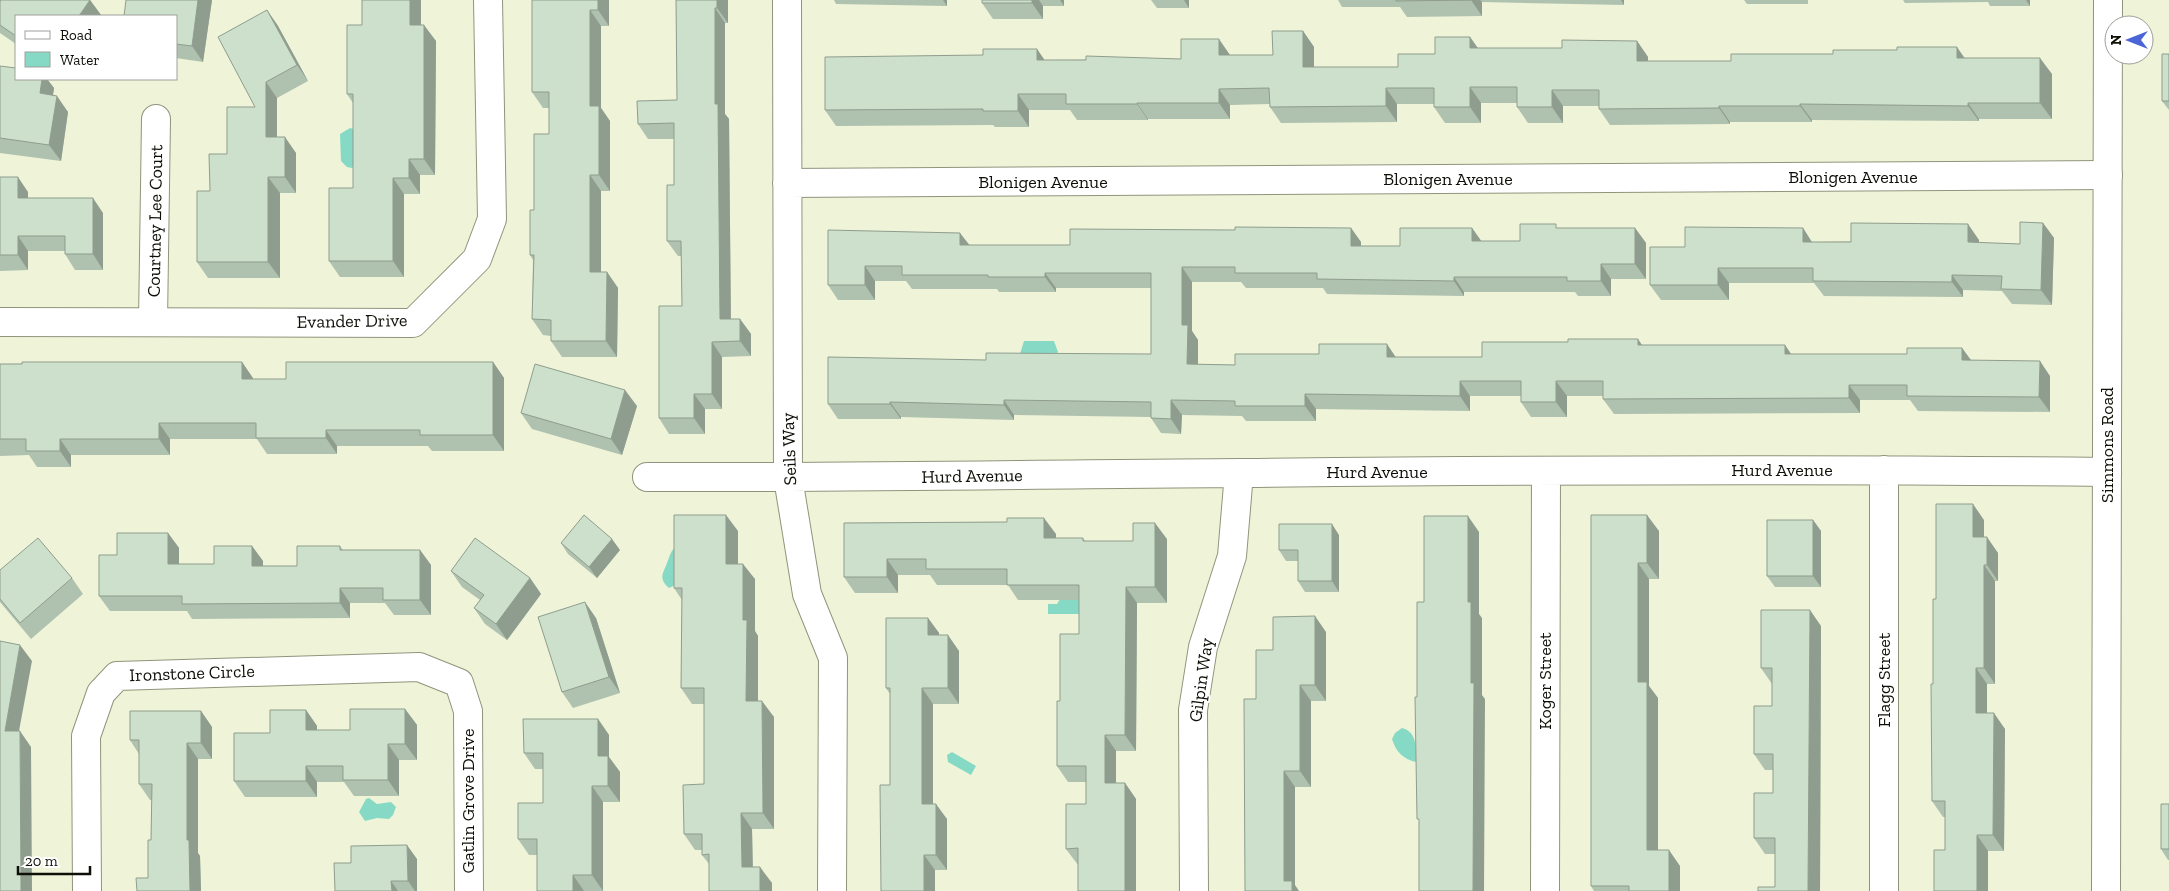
<svg xmlns="http://www.w3.org/2000/svg" width="2169" height="891" font-family="'Zilla Slab',serif">
<style>
.water{fill:#86dac5}
.lines{fill:none;stroke-linecap:round;stroke-linejoin:round}
.minor-casing{stroke:#91947c;stroke-width:30}
.tertiary-casing{stroke:#91947c;stroke-width:30}
.minor{stroke:#fff;stroke-width:28}
.tertiary{stroke:#fff;stroke-width:28}
.wall{fill:#afc1af}
.shaded-wall{fill:#8f9d8e}
.building{fill:#cce0cb;stroke:#8f9d8e}
.labels{text-anchor:middle;dominant-baseline:central;stroke-width:4;stroke-linejoin:round;paint-order:stroke}
.street-label{font-size:18px;fill:#0e0f06;stroke:#fff}
</style>
<rect width="100%" height="100%" fill="#eff3d8"/>
<!-- water -->
<path class="water" d="M350 128 354 129 356 164 352 168 347 167 341 161 340 134Z
M1024 341H1054L1058 352 1056 355 1020 354Z
M674 548 684 554 682 582 669 588C658 578 663 574 667 563 669 558 670 553 674 548Z
M1086 596 1085 614H1048V604H1057L1060 599Z
M1402 728C1418 732 1416 750 1416 762 1403 759 1396 752 1392 739L1395 733Z
M952 752 976 766 971 775 948 762 947 755Z
M369 798 377 804 391 802 396 807 393 815 389 819 377 818 365 821 359 812 366 799Z"/>
<g class="lines">
<defs>
<path id="minor" d="M787 0 788 478 807 594 833 658 832 891
M787 183 2108 175
M0 322 413 323 477 259 492 219 488 0
M153 322 156 119
M647 477C846 478 1044 474 1242 473 1530 470 1819 469 2107 472
M87 891 86 736 101 693 117 676 419 667 459 683 468 711 469 891
M1194 891 1193 710 1203 647 1232 556 1239 473
M1545 891 1546 471
M1884 891V470"/>
<path id="tertiary" d="M2106 891 2108 0"/>
</defs>
<!-- minor casing -->
<use href="#minor" class="minor-casing"/>
<!-- tertiary casing -->
<use href="#tertiary" class="tertiary-casing"/>
<!-- minor -->
<use href="#minor" class="minor"/>
<!-- tertiary -->
<use href="#tertiary" class="tertiary"/>
</g>
<!-- wall -->
<path class="wall" d="M1 0H90L101 15 16 16V44L0 33V2Z
M126 0H212L203 62 176 58V16Z
M362 0H421V25L436 41 435 175H420V194H404V277H340L329 261 353 188V103L347 94 362 25Z
M532 0H609V26H601V108L610 121V191H601V272H607L618 288 617 357H562L551 341V336L543 335 532 319 533 260 530 255 534 210 549 134V108H543L532 92Z
M676 0H728V23H725V114L729 119 731 319H740L751 334V356L722 357V409H705V434H669L659 418 682 306 681 256H678L667 241 674 185V139H648L638 124 677 100Z
M834 0H947V6L836 4Z
M982 0H1064V6H1043V19H993L982 3Z
M1151 0H1189V8H1157Z
M1262 0H1624V5L1482 2V16L1407 17 1400 7H1342L1338 0Z
M1744 0H1808V4H1747Z
M1903 0H2030V6H1990L1988 2 1905 3Z
M267 10 278 26 308 81 277 98V137L296 153V193H280V278H208L197 262 210 191 227 154 255 107Z
M1303 31 1314 47V67H1398L1435 54 1470 37 1478 48H1562L1637 41 1648 57V61H1731L1965 58 2052 74V119H1979V121L1812 120V122H1730V124L1610 125 1599 109V106H1563V123H1528L1517 107V103H1481V123H1445L1434 107V104H1397V122L1281 123 1270 107V104L1230 105V119H1148V120H1077L1070 110H1029V127H995L993 125 836 126 825 110 983 55 1037 49 1044 60 1181 59 1230 55H1273Z
M2169 54V110L2162 101Z
M0 66 16 79H47L54 88 53 95 68 112 61 161 0 153Z
M0 177 28 192V198L103 213V270H75L65 254V251H28V270L0 271Z
M2043 223 2054 238 2052 305 2012 304 2002 291 1963 290V297L1824 296 1814 283H1729V300H1661L1650 285 1685 247 1803 228 1812 242 1979 240V243L2020 244Z
M1351 228 1361 242V246H1400L1472 228 1481 241H1520L1559 228H1635L1646 243V279H1611V296H1578L1575 292H1464V296L1327 294 1323 288H1246L1241 282H1192V331L1198 340V364L1235 365 1396 357H1482L1642 345H1785L1791 354H1907L1962 348 1971 360 2050 376V412L1918 411 1910 400H1860V413L1614 414 1603 399V396H1567V417H1531L1521 402V396H1470V411L1316 409V421H1246L1242 416 1182 415 1181 434 1161 433 1151 418V417L1014 415V420L901 417V419H838L828 404 986 360 1151 354V288H1056V292H999L997 289H912L906 281H875V300H838L828 285V230L969 245H1070L1235 230Z
M242 362 253 379H286L493 362 504 378V451H432L428 446H337V454H267L257 439H170V455H71V467H37L29 455 0 456V364Z
M637 406 622 455 532 429 521 413Z
M1591 515 1659 531V579H1649V686L1658 698V850L1680 866V891H1594L1591 886Z
M1813 520 1821 531V587H1775L1767 576Z
M1984 520V537L1998 553V581H1995V684H1987V713L2005 729 2004 851H1988V891L1945 850V817H1943L1932 801 1936 599Z
M1007 522 1056 534V538H1083L1085 541H1133L1167 539V603H1137L1136 751H1116V783H1125L1136 799V891H1078V865L1066 849 1086 804V782H1068L1057 766 1060 701 1079 634V600H1018L1008 585H937L930 575H898V593H855L844 577V523Z
M738 531V564L755 579V631L758 636V701L774 717V829H752L753 867 772 883V891L709 864 702 855V850H695L684 834 704 784V704H692L681 688 682 600 674 588Z
M168 533 179 548V564H214L252 546 263 561V566H297L340 546 343 550H420L431 565V615H394L385 603H350V618L192 619 187 611H110L99 596 117 555Z
M1339 535V592H1305L1298 581V561H1286L1279 550Z
M561 543 620 550 597 578 568 554Z
M0 570 72 578 83 594 31 639 0 602Z
M451 571 530 578 541 594 507 640 485 624 474 608 480 600 462 587Z
M596 618 620 693 573 708 562 692Z
M928 618 939 633V635L959 651V704H933V804L947 819V870H935V891L890 785V694L886 688Z
M1821 626 1820 891H1758L1775 887V854H1765L1754 838 1773 793V770H1765L1754 754 1772 706V684L1761 668Z
M1326 632V701H1311V787H1295V885L1245 891 1256 699Z
M405 709 417 725V760H399V796H354L344 782H317V797H245L234 781 270 733 306 710 317 726V730H350Z
M201 711 212 727V759H198V853L200 856 201 891H137L148 878 151 840 152 800H150L139 784V754L130 740Z
M598 719 609 735V757L620 772V802H603V891H537V855H529L518 839 543 803V769H535L524 753Z
M2169 804V860H2168L2161 849Z
M417 859V891H335L351 863Z"/>
<!-- shaded-wall -->
<path class="shaded-wall" d="M90 0 101 15V16H79Z
M198 0H212L203 62 192 46Z
M410 0H421V41L410 25Z
M598 0H609V26L598 10Z
M717 0H728V23L717 8Z
M943 0H947V6Z
M1032 0H1039L1043 6V19L1032 3Z
M1060 0H1064V6Z
M1184 0H1189V8Z
M1471 0H1480L1482 2V16Z
M1621 0H1624V5Z
M2026 0H2030V6Z
M715 8 725 23V114L729 119 731 334 720 319 715 104Z
M267 10 278 26 308 81 297 65Z
M590 10 601 26V108L610 121V191L599 175 590 106Z
M424 25 436 41 435 175 424 159Z
M1303 31 1314 47V83L1303 67Z
M1470 37 1481 53 1470 48Z
M1219 39 1230 55V71L1219 55Z
M1637 41 1648 57V77L1637 61Z
M1957 47 1968 63 1957 58Z
M1037 49 1048 65 1037 60Z
M2040 58 2052 74V119L2040 103Z
M42 79H47L54 88 51 109 40 93Z
M266 82 277 98V153L266 137Z
M1470 87 1481 103V123L1470 107Z
M1386 88 1397 104V122L1386 106Z
M1219 89 1230 105V119L1219 103Z
M1552 90 1563 106V123L1552 107Z
M1018 94 1029 110V127L1018 111Z
M57 96 68 112 61 161 49 145Z
M1137 103 1148 119V120L1137 104Z
M1968 103 1979 119V121L1968 106Z
M1800 104 1812 120V122L1800 106Z
M1719 106 1730 122V124L1719 108Z
M285 137 296 153V193L285 177Z
M409 159 420 175V194L409 178Z
M590 175 601 191V288L590 272Z
M18 177 28 192V213L18 198Z
M268 177 280 193V278L268 262Z
M393 178 404 194V277L393 261Z
M93 198 103 213V270L93 254Z
M2043 223 2054 238 2052 305 2041 290Z
M1968 224 1979 240V257L1968 242Z
M1351 228 1361 242V261L1351 246Z
M1472 228 1482 242 1472 241Z
M1635 228 1646 243V279L1635 264Z
M1803 228 1813 244 1803 242Z
M960 233 971 247 960 245Z
M18 236 28 251V270L18 255Z
M1601 264 1611 279V296L1601 281Z
M865 266 875 281V300L865 285Z
M1182 267 1192 282V331L1198 340V379L1187 364 1182 325Z
M1718 268 1729 283V300L1718 285Z
M607 272 618 288 617 357 606 341Z
M1045 273 1056 288V292L1045 277Z
M1952 275 1963 290V297L1952 282Z
M1454 277 1464 292V296L1454 281Z
M740 319 751 334V356L740 341Z
M1638 339 1648 354 1638 345Z
M712 342 722 357V409L712 394Z
M1387 344 1397 359 1387 357Z
M1785 345 1795 360 1785 354Z
M1962 348 1973 363 1962 360Z
M2040 361 2050 376V412L2039 397Z
M242 362 253 378V395L242 379Z
M493 362 504 378V451L493 435Z
M1460 381 1470 396V411L1460 396Z
M1556 381 1567 396V417L1556 402Z
M1849 385 1860 400V413L1849 398Z
M625 390 637 406 622 455 611 439Z
M694 394 705 409V434L694 418Z
M1305 394 1316 409V421L1305 406Z
M1004 400 1014 415V420L1004 405Z
M1171 400 1182 415 1181 434 1171 419Z
M890 402 901 417V419L890 404Z
M159 423 170 439V455L159 439Z
M326 430 337 446V454L326 438Z
M60 439 71 455V467L60 451Z
M1973 504 1984 520V553L1973 537Z
M726 515 738 531V579L726 564Z
M1647 515 1659 531V579L1647 563Z
M1468 516 1479 532V614L1482 618V695L1485 699 1484 891H1473L1471 683 1468 602Z
M1044 518 1056 534V554L1044 538Z
M1813 520 1821 531V587L1813 576Z
M1155 523 1167 539V603L1155 587Z
M1332 524 1339 535V592L1332 581Z
M168 533 179 548V579L168 564Z
M1987 537 1998 553V581L1987 565Z
M612 539 620 550 597 578 589 567Z
M252 546 263 561V581L252 566Z
M420 550 431 565V615L420 600Z
M887 559 898 575V593L887 577Z
M1638 563 1649 579V686L1658 698V866L1647 850 1638 682Z
M743 564 755 579V631L758 636V717L746 701 743 620Z
M1984 565 1995 581V684L1984 668Z
M530 578 541 594 507 640 496 624Z
M1126 587 1137 603 1136 751 1125 735Z
M340 588 350 603V618L340 603Z
M585 602 596 618 620 693 609 677Z
M1810 610 1821 626 1820 891H1808Z
M1315 616 1326 632V701L1315 685Z
M928 618 939 633V651L928 635Z
M948 635 959 651V704L948 688Z
M20 645 32 661 16 747 5 731Z
M1976 668 1987 684V729L1976 713Z
M1300 685 1311 701V787L1300 771Z
M922 688 933 704V819L922 804Z
M762 701 774 717V829L763 813Z
M405 709 417 725V760L405 744Z
M306 710 317 726V746L306 730Z
M201 711 212 727V759L201 743Z
M1994 713 2005 729 2004 851 1993 835Z
M598 719 609 735V757L620 772V802L608 786 598 756Z
M20 731 31 747 32 891H21Z
M1105 735 1116 751V799L1105 783Z
M187 743 198 759V853L200 856 201 891H190L187 840Z
M388 744 399 760V796L388 780Z
M306 766 317 782V797L306 781Z
M1284 771 1295 787V885L1299 891H1290L1284 881Z
M1125 783 1136 799V891H1125Z
M592 786 603 802V891L592 875Z
M936 804 947 819V870L936 855Z
M741 813 752 829 753 883 742 867Z
M1977 835 1988 851V891H1977Z
M407 845 417 859V891H415L408 881Z
M1669 850 1680 866V891H1669Z
M924 855 935 870V891H924Z
M760 867 772 883V891H760Z
M573 875 584 891H573Z
M391 881 398 891H392Z"/>
<!-- building -->
<path class="building" d="M1 0H90L79 16H16V36L0 25V2Z
M126 0H198L192 46 176 44V16H124Z
M362 0H410V25H424V159H409V178H393V261H329V188H353V94H347V25H362Z
M532 0H598V10H590V106H599V175H590V272H607L606 341H551V320L532 319 534 255H530V210H534V134H549V92H532Z
M676 0H717V8H715V104H718L720 319H740V341L712 342V394H694V418H659V306H682L681 241H667V185H674V123L638 124 637 101 677 100Z
M982 0H1032V3H982Z
M1396 0H1471L1396 1Z
M267 10 297 65 266 82V137H285V177H268V262H197V191H210L209 154H227V107H255L218 37Z
M1272 31H1303V67H1398V54H1435V37H1470V48H1562V40L1637 41V61H1731V54H1833V50H1897V47H1957V58H2040V103H1968V106L1800 104V106H1719V108L1599 109V90H1552V107H1517V87H1470V107H1434V88H1386V106L1270 107 1269 88 1219 89V103H1137V104H1066V94H1018V111H983V109L825 110V57L983 55V49H1037V60H1086V56L1181 59V39H1219V55H1273Z
M2162 54H2169V101H2162Z
M0 66 16 68V79H42L40 93 57 96 49 145 0 138Z
M0 177H18V198H93V254H65V236H18V255H0Z
M2020 222 2043 223 2041 290 2001 289 2002 276 1952 275V282L1813 281V268H1718V285H1650V247H1685V227L1803 228V242H1851V223L1968 224V242L2020 244Z
M1520 224H1556V228H1635V264H1601V281H1567V277H1454V281L1317 279V273H1235V267H1182V325H1188L1187 364 1235 365V354H1319V344H1387V357H1482V342H1568V339H1638V345H1785V354H1907V348H1962V360L2040 361 2039 397 1907 396V385H1849V398L1603 399V381H1556V402H1521V381H1460V396L1305 394V406H1235V401L1171 400V419L1151 418V402L1004 400V405L890 402V404H828V357L986 360V353L1151 354V273H1045V277H988V275H902V266H865V285H828V230L960 233V245H1070V229L1235 230V227L1351 228V246H1400V228H1472V241H1520Z
M22 362H242V379H286V362H493V435H420V430H326V438H256V423H159V439H60V451H26V439H0V364H22Z
M535 364 625 390 611 439 521 413Z
M1936 504H1973V537H1987V565H1984V668H1976V713H1994L1993 835H1977V891H1934V850H1945V801H1932L1931 684H1933V599H1936Z
M584 515 612 539 589 567 561 543Z
M674 515H726V564H743V620H747L746 701H762L763 813H741L742 867H760V891H709V854L702 855V834H684L683 785 704 784V688H681L682 588H674Z
M1591 515H1647V563H1638V682H1647V850H1669V891H1629V886H1591Z
M1424 516H1468V602H1471V683H1474L1473 891H1419V819H1417L1415 697H1417V602H1424Z
M1007 518H1044V538H1083V541H1133V523H1155V587H1126L1125 735H1105V783H1125V891H1078V848L1066 849V804H1086V766H1057V701H1060V634H1079V585H1007V569H926V559H887V577H844V523L1007 522Z
M1767 520H1813V576H1767Z
M1279 524H1332V581H1298V550H1279Z
M117 533H168V564H214V546H252V566H297V546H340V550H420V600H383V588H340V603L182 604V596H99V555H117Z
M38 538 72 578 20 623 0 599V570Z
M475 538 530 578 496 624 474 608 484 595 451 571Z
M585 602 609 677 562 692 538 617Z
M1761 610H1810L1808 891H1758V887H1775V838H1754V793H1773V754H1754V706H1772V668H1761Z
M1315 616V685H1300V771H1284V881H1292V891H1245L1244 699H1256V650H1273V617Z
M886 618H928V635H948V688H922V804H936V855H924V891H881L880 785H890V688H886Z
M0 641 20 645 5 731H20L21 891H0Z
M350 709H405V744H388V780H343V766H306V781H234V733H270V710H306V730H350Z
M130 711H201V743H187V840H189L190 891H137L136 878H148V840H151L152 784H139V740H130Z
M523 719H598V756H608V786H592V875H573V891H537V839H518V803H543V753H524Z
M2161 804H2169V849H2161Z
M407 845 408 881H391L392 891H335L334 863H351V846Z"/>
<g class="labels">
<!-- street labels -->
<g class="street-label">
<text x="1853" y="177">Blonigen Avenue</text>
<text x="1448" y="179">Blonigen Avenue</text>
<text x="1043" y="182">Blonigen Avenue</text>
<text transform="translate(155 221) rotate(-89)">Courtney Lee Court</text>
<text transform="translate(352 321) rotate(-1)">Evander Drive</text>
<text transform="translate(2107 445) rotate(-90)">Simmons Road</text>
<text transform="translate(789 449) rotate(-92)">Seils Way</text>
<text x="1782" y="470">Hurd Avenue</text>
<text x="1377" y="472">Hurd Avenue</text>
<text transform="translate(972 476) rotate(-1)">Hurd Avenue</text>
<text transform="translate(192 673) rotate(-2)">Ironstone Circle</text>
<text transform="translate(1201 680) rotate(-82)">Gilpin Way</text>
<text transform="translate(1884 680) rotate(-90)">Flagg Street</text>
<text transform="translate(1545 681) rotate(-90)">Koger Street</text>
<text transform="translate(468 801) rotate(-90)">Gatlin Grove Drive</text>
</g>
</g>
<!-- legend -->
<rect x="15" y="15" width="162" height="65" fill="#ffffff" stroke="#9f9f9b"/>
<rect x="25" y="31" width="25" height="8" fill="#ffffff" stroke="#9f9f9b"/>
<text x="60" y="40" font-size="15" fill="#0e0f06">Road</text>
<rect x="25" y="52" width="25" height="15" fill="#86dac5" stroke="#9f9f9b"/>
<text x="60" y="65" font-size="15" fill="#0e0f06">Water</text>
<!-- north arrow -->
<g transform="translate(2129 40) rotate(270)"><circle r="24" fill="#ffffff" stroke="#9f9f9b"/>
<path d="M0-4L9 19L0 12L-9 19Z" fill="#4b65d9"/>
<text y="-8" font-size="14" font-weight="bold" text-anchor="middle" fill="#0e0f06">N</text>
</g>
<!-- scale -->
<path d="M18 866v8h72v-8" fill="none" stroke="#0e0f06" stroke-width="2.5"/>
<text x="25" y="866" font-size="15" fill="#0e0f06" stroke="#ffffff" stroke-width="4" paint-order="stroke">20 m</text>
</svg>
